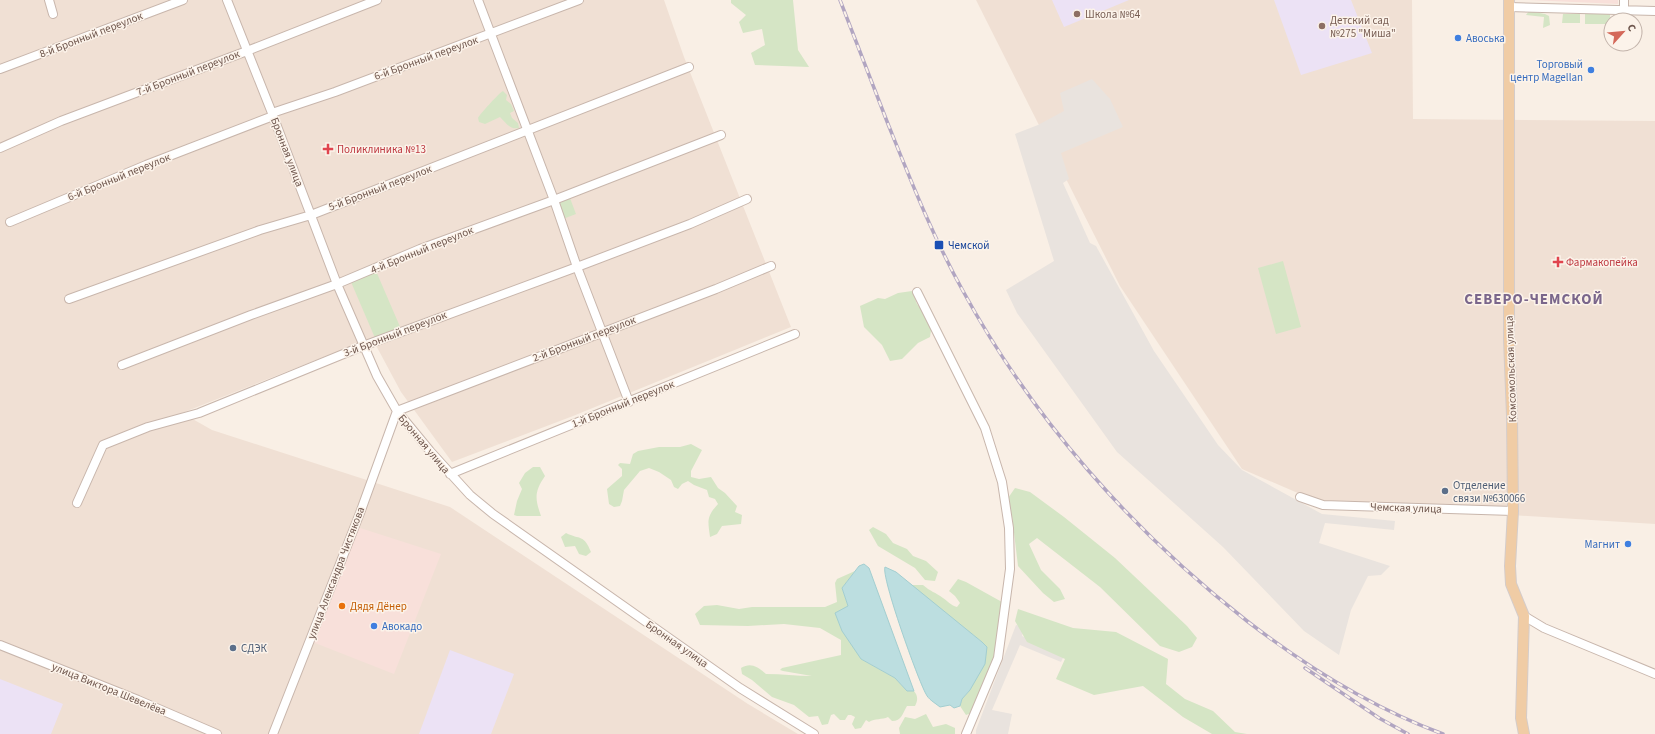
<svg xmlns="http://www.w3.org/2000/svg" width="1655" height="734" font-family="'Source Sans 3',sans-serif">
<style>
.residential{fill:#f0e0d4}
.commercial{fill:#f8e0da}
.industrial{fill:#e9e3de}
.education{fill:#ece2f5}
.green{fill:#d5e5c5}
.water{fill:#bcdee0;stroke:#a3ced0}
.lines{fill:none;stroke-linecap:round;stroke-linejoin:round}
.minor-casing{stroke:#c8b6ac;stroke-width:10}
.major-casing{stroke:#d4ccca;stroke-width:12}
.minor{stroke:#fff;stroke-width:8}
.major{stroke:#f0cca5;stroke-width:10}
.rail-casing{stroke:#b1a5c1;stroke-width:3.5}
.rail{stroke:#fcf3ea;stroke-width:2;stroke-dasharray:6;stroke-linecap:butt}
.education-dot{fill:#8d6e63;stroke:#fcf3ea;stroke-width:1.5}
.shop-dot{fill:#3f7fe0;stroke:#fcf3ea;stroke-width:1.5}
.health-dot{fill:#e0444e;stroke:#fcf3ea;stroke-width:1.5}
.transit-dot{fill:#1a4fb4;stroke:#fcf3ea;stroke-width:1.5}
.service-dot{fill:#5c6f8a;stroke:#fcf3ea;stroke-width:1.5}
.food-dot{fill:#e8710a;stroke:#fcf3ea;stroke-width:1.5}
.labels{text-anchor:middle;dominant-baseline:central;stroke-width:3;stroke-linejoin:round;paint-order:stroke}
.education-label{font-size:11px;fill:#785e54;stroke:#fcf3ea;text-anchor:start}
.street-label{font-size:11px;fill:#6e564d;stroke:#fcf3ea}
.shop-label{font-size:11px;fill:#366cbe;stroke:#fcf3ea;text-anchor:start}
.health-label{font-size:11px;fill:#be3a42;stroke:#fcf3ea;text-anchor:start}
.transit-label{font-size:11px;fill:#164399;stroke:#fcf3ea;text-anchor:start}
.service-label{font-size:11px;fill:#4e5e75;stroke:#fcf3ea;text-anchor:start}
.food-label{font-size:11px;fill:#c56008;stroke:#fcf3ea;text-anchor:start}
.district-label{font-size:15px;font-weight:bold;letter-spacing:1px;fill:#7a668b;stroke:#fcf3ea}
</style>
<rect width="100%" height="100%" fill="#f9efe5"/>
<!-- residential -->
<path class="residential" d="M0 0H664L684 57 791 327 573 416 452 462 401 392 372 338 182 413 212 430 450 507 748 704 798 734H0Z
M976 0H1412L1413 119 1655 121V524L1321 503 1242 469 1120 286Z"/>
<!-- commercial -->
<path class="commercial" d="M1529 0H1618V4Z
M354 526 441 554 394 674 310 641Z"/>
<!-- industrial -->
<path class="industrial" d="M1092 79 1110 99 1123 127 1061 153 1069 179 1063 183 1090 243 1096 246 1154 351 1218 445 1242 470 1322 514 1395 521 1394 530 1325 523 1319 543 1390 566 1381 575 1368 576 1351 610 1339 655 1304 631 1223 547 1117 452 1017 313 1006 290 1054 261 1015 134 1038 125 1064 111 1060 93Z
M1016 625 1024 627 1022 636 1065 654 1061 662 1020 645 992 710 1012 714 1008 734H976V730Z"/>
<!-- education -->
<path class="education" d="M1052 0H1129L1064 27Z
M1274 0H1351L1372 53 1301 75Z
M450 650 514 674 491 734H419Z
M0 679 63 704 51 734H0Z"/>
<!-- green -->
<path class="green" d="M731 0H793L798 50 809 67 755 65 751 53 765 45 762 29 743 33 739 22 746 15 731 3Z
M1529 11 1545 14 1549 16 1550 25 1543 28 1544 17 1526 15Z
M1563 14H1580V23H1562Z
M1585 14H1610V24H1585Z
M503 91 507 95 506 100 511 104 514 111 510 113 512 118 518 123 519 128C510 130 506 123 500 117L485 124 479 122 478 118C480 114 500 92 503 91Z
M570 198 576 214 563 219 557 202Z
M1283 261 1301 327 1276 334 1258 268Z
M376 271 401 329 375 338 351 282Z
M912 291 917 304 932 324 930 337 918 343 902 359 890 361 882 345 864 327 860 306 878 298 885 299 898 293Z
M691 444 702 450 691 471V477L699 479 711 477 718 488 725 493 737 506 735 512 742 515 741 524 722 526 717 534 710 537C708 521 706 517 718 504L715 499 709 497 707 490 694 485 688 481 682 484 678 489 674 487 671 480 659 472 649 468 640 471 624 490 622 501 620 506 614 507 609 504 607 489 622 476V469L618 465 620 463 630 464 633 454 638 451 659 447H680Z
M533 467H540L545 476C534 492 535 499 541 516H517L514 515 517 501 522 489 519 483 525 473Z
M1015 488 1030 492 1064 517 1115 558 1187 626 1197 638 1192 647 1179 652 1160 646 1100 587 1037 538 1029 544 1041 570 1060 589 1065 599 1054 602 1043 593 1018 566 1012 516 1006 501Z
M873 527 886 534 893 543 907 549 913 556 926 561 938 572 935 581 925 580 915 568 878 546 869 530Z
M566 533C580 540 584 534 591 552L586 556 579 554 575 546 565 547 561 537Z
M855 571 842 588 848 606 861 659 895 678 907 691H914C918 696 918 700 915 706H907C902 714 902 721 892 721L888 717C882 720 875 718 869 722L866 720 861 728 855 729 852 724 855 717 851 715H848L845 720H840L834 714 831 715 828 724 822 725 818 716 809 717 794 705 772 697 752 680 742 674 741 668C751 662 758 667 766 674 782 674 796 676 812 676L783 671 780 670 782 668 841 655V640L820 628 784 624 748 626 700 625 695 614 704 606 717 605 739 609 752 607H825L837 602 835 583 837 579Z
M958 579 966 582 1002 602 993 664 974 712 966 715 960 706 962 699 970 690 987 647 982 642 911 585H923C931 592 935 592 943 598 948 601 950 605 957 607L960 603 955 596 949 591Z
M1018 609 1073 628 1116 632 1168 659 1166 684 1185 699 1213 711 1235 732 1247 734H1212L1183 717 1143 686 1094 695 1056 679 1065 659 1027 642 1015 621Z
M926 714 933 727 946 724 955 728V734H900L899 728 905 717 915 719Z"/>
<!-- water -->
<path class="water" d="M864 564 869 568 914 691H907L895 678 861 659 842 631 835 613 848 606 842 588 859 566Z
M885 567 896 572 982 642 987 647 985 664 970 690 962 699 960 706 954 708 950 705 940 707C935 703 928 699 926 694 918 680 881 577 885 567Z"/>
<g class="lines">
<defs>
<path id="minor" d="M49 0 53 14
M227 0 272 113 337 284 377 376 397 411 430 451 470 495 493 514 740 688 814 734
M478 0 554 200 577 267 629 402
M1624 0V10
M1509 7 1655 11
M0 69 183 0
M272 113 335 92 579 0
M0 148 61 121 247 51 377 0
M10 222 146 165 273 116
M917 292 985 428 1002 482 1009 528 1010 569 998 658 966 734
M69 299 260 230 311 215 689 67
M122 365 251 315 337 284 420 249 554 200 721 135
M397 411 716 289 771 266
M450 474 795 334
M1300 497 1323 505 1513 511
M77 503 103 445 148 427 199 413 363 346 577 267 690 224 747 199
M1524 616 1544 628 1655 674
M0 645 138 700 217 734
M273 734 360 513 397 411"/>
<path id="major" d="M1509 0V340L1512 416 1513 511 1510 566 1511 584 1524 616 1521 718 1524 734"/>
</defs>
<!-- minor casing -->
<use href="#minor" class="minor-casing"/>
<!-- major casing -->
<use href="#major" class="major-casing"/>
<!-- minor -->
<use href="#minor" class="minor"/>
<!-- major -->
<use href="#major" class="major"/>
<defs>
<path id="rail" d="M840 0C856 42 872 83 888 124 911 181 933 237 963 291 1033 419 1132 531 1247 621 1307 667 1372 708 1443 734
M1305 668 1379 718 1408 734"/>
</defs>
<!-- rail casing -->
<use href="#rail" class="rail-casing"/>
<!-- rail -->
<use href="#rail" class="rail"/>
</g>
<!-- markers -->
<g class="education-dot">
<circle cx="1077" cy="14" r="4"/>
<circle cx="1322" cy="26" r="4"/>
</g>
<g class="shop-dot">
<circle cx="1458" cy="38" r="4"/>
<circle cx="1591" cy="70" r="4"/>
<circle cx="1628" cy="544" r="4"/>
<circle cx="374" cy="626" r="4"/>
</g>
<g class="health-dot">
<path d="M326 143h4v4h4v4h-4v4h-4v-4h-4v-4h4z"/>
<path d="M1556 256h4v4h4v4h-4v4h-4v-4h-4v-4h4z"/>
</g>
<rect class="transit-dot" x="934" y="240" width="10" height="10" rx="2"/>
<g class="service-dot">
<circle cx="1445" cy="491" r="4"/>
<circle cx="233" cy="648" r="4"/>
</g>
<circle class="food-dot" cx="342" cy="606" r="4"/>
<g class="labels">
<!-- education labels -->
<g class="education-label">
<text x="1085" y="14">Школа №64</text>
<text x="1330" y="20">Детский сад<tspan x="1330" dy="13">№275 "Миша"</tspan></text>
</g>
<!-- street labels -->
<g class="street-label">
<text transform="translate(91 35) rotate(-21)">8-й Бронный переулок</text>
<text transform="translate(426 58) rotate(-20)">6-й Бронный переулок</text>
<text transform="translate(188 73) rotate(-21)">7-й Бронный переулок</text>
<text transform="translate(287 152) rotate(69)">Бронная улица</text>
<text transform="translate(119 177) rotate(-22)">6-й Бронный переулок</text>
<text transform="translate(380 188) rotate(-21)">5-й Бронный переулок</text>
<text transform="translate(422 250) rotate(-22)">4-й Бронный переулок</text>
<text transform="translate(395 334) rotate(-21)">3-й Бронный переулок</text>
<text transform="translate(584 339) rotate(-21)">2-й Бронный переулок</text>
<text transform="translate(1511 369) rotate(-92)">Комсомольская улица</text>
<text transform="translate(623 404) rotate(-22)">1-й Бронный переулок</text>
<text transform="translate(424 444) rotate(50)">Бронная улица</text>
<text transform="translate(1406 508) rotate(2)">Чемская улица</text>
<text transform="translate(336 573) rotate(-69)">улица Александра Чистякова</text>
<text transform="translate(677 644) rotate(35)">Бронная улица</text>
<text transform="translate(109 689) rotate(22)">улица Виктора Шевелёва</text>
</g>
<!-- shop labels -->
<g class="shop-label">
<text x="1466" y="38">Авоська</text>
<text x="1583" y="64" text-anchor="end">Торговый<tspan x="1583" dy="13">центр Magellan</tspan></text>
<text x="1620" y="544" text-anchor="end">Магнит</text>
<text x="382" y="626">Авокадо</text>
</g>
<!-- health labels -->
<g class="health-label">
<text x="337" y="149">Поликлиника №13</text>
<text x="1566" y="262">Фармакопейка</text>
</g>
<!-- transit labels -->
<g class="transit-label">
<text x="948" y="245">Чемской</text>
</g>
<!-- service labels -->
<g class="service-label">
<text x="1453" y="485">Отделение<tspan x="1453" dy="13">связи №630066</tspan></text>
<text x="241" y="648">СДЭК</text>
</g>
<!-- food labels -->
<g class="food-label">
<text x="350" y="606">Дядя Дёнер</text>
</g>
<!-- district labels -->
<g class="district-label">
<text x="1534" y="299">СЕВЕРО-ЧЕМСКОЙ</text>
</g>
</g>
<!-- north arrow -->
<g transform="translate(1623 32) rotate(63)"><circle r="19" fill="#fcf3ea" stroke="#c3b4ab"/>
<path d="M0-3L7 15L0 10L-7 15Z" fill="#d46859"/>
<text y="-6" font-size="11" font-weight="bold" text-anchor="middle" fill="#6e564d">С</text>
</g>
</svg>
